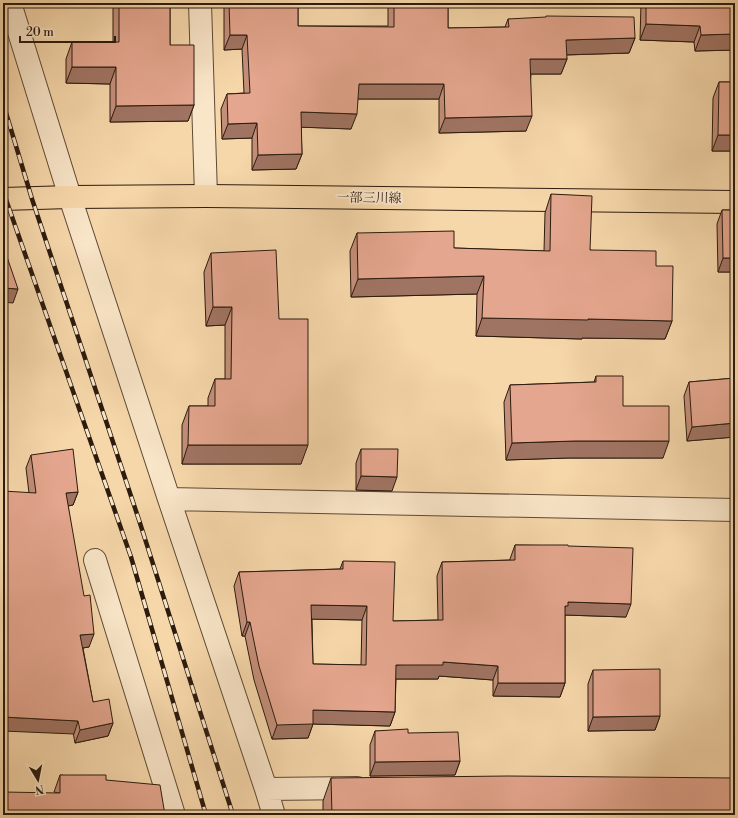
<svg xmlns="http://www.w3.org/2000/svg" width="738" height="818" font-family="'Libre Bodoni','Noto Serif JP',serif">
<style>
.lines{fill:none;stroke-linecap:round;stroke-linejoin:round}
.minor-casing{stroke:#5e4a35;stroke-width:24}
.major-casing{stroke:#2c1b0e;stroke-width:24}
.minor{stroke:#f9e5c8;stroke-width:22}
.major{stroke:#f6d7aa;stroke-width:22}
.rail-casing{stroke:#2c1b0e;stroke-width:4.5}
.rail{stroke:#f9e5c8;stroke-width:3;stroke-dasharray:9;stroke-linecap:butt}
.wall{fill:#c48f7a;stroke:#2c1b0e;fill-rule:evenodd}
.shaded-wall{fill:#a07463;stroke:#2c1b0e}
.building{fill:#e4a68e;stroke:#2c1b0e;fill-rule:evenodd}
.labels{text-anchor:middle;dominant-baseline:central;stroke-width:4;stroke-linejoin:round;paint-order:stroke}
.street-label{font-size:13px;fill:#2c1b0e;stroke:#f9e5c8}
</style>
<rect width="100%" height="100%" fill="#f6d7aa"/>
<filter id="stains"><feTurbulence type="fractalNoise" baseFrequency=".005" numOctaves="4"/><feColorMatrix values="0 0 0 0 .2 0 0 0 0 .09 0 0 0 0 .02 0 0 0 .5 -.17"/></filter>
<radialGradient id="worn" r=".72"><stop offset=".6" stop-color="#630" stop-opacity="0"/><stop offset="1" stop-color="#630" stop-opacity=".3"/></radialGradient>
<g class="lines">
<defs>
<path id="minor" d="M10 3 70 197 169 499 266 789 274 815
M200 3 206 196
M169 499 735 510
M95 560 174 815
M266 789 357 788"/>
<path id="major" d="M3 199 70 197 206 196 735 202"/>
</defs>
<!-- minor casing -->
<use href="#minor" class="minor-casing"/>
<!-- major casing -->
<use href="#major" class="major-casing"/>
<!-- minor -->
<use href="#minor" class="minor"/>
<!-- major -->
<use href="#major" class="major"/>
<defs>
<path id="rail" d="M3 103 32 199 139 520 233 815
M3 191 131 557 206 815"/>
</defs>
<!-- rail casing -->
<use href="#rail" class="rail-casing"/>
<!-- rail -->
<use href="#rail" class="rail"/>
</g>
<!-- wall -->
<path class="wall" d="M113 3H170V45L194 105 188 121 110 122V84L66 83V59L72 42H113Z
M225 3H298V26H388V3H448V28L505 27 508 19 635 38 629 53 566 55 567 59 561 74H531L526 131 439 133V99H358L351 129 301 127 302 154 296 169 252 170V138L222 139 221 109 227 94 244 93 242 49 224 50V7Z
M641 3H735V50L695 51 694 42 640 40Z
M719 82H735V151H712L713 98Z
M551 194 590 250 656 266 672 321 665 339 582 338V339L476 336 477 294 351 297 350 251 357 233 454 248 544 251 545 213Z
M722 210H735V272H718L717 224Z
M211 253 279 319 301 464H182V425L189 406H208V398L215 379H225V325L206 326 204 272Z
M596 376 623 406 663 458H568L506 460 504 402 510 385 594 382Z
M735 378V437L687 441 684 396 689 382Z
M361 449 392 491 356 490V463Z
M31 455 78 492 73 505 68 506 89 647 83 648 93 702 113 723 108 736 75 743 29 493 26 468Z
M515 545 568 546 626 617 565 615V683L560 697 493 696V680L439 676 438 679H396L395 712 390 726 313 724 308 738 272 739 254 680 245 636H242L234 586 239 572 340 569 343 561 393 621 438 620 437 576 442 562 510 560V559ZM312 619 362 620 361 665 313 664Z
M593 670 660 716 655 730 588 731V684Z
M375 731 408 733 460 761 455 775 370 776V745Z
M60 775 106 780 165 815 54 792Z
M331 778 735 815H323V801Z"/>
<!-- shaded-wall -->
<path class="shaded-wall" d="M646 24 700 26 694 42 640 40Z
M735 34V50L695 51 701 35Z
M230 35H247L242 49 224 50Z
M635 38 629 53 561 55 566 40Z
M530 59H567L561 74H525Z
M72 67H116L110 84 66 83Z
M359 84H444L439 99H353Z
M194 105 188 121 110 122 116 106Z
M301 112 357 114 351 129 296 127Z
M532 116 526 131 439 133 445 118Z
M257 123 252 138 222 139 228 124Z
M718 135H735V151H712Z
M302 154 296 169 252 170 258 155Z
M723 258H735V272H718Z
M484 276 477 294 351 297 358 279Z
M3 288 18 289 13 303 3 302Z
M213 307H232L225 325 206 326Z
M482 318 588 319 672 321 665 339 582 338V339L476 336Z
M735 423V437L687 441 692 427Z
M575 441H669L663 458H568L506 460 512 443Z
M188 445H308L301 464H182Z
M361 476 397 477 392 491 356 490Z
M78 492 73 505 61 507 66 493Z
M568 602 631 604 626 617 564 615 565 606Z
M311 605 367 606 362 620 306 619Z
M247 622H250L245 636H242Z
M94 634 89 647 75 649 80 635Z
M443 662 498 666 493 680 439 676 438 679H391L396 665Z
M498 683H565L560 697 493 696Z
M313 710 395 712 390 726 313 724 308 738 272 739 277 725Z
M660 716 655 730 588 731 593 717Z
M3 717 78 721 74 734 3 731Z
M113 723 108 736 75 743 80 730Z
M460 761 455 775 370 776 375 762Z"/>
<!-- building -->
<path class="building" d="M119 3H170V45H194V105L116 106V67H72V42H119Z
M229 3H298V26L394 27V3H448V28L509 27 508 19 546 17V16L634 17 635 38 566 40 567 59H530L532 116 445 118 444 84H359L357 114 301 112 302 154 258 155 257 123 228 124 227 94 250 93 247 35H230Z
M646 3H735V34L701 35 700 26 646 24Z
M719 82H735V135H718Z
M551 194 592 196 590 250 656 251V266H673L672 321 588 319V320L482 318 484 276 358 279 357 233 454 231V248L550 251Z
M722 210H735V258H723Z
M276 250 279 319H308V445H188L189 406H215V379H231L232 307H213L211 253Z
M3 251H5L18 289 3 288Z
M596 376H623V406H669V441H575L512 443 510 385 596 382Z
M735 378V423L692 427 689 382Z
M73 449 78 492 66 493 84 596 90 595 94 634 80 635 93 702 109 699 113 723 80 730 78 721 3 717V491L36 493 31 455Z
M361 449H398L397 477 361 476Z
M515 545H568V546L633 548 631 604 568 602V606H565V683H498V666L443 662V665H396L395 712 313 710V724L277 725 259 666 250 622H247L239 572 343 569V561L395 562 393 621 443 620 442 562 515 560ZM311 605 367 606 366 665 313 664Z
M660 669V716L593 717V670Z
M408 729V733L458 732 460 761 375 762V731Z
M60 775H106V780L160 785 165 815H3V792L60 793Z
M508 776 735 778V815H332L331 778Z"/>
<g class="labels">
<!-- street labels -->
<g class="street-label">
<text transform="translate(369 198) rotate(1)">一部三川線</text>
</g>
</g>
<!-- margin -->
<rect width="738" height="818" fill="none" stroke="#f6d7aa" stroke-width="16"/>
<rect x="4" y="4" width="730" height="810" fill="none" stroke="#2c1b0e" stroke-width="2"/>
<rect x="8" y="8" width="722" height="802" fill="none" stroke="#2c1b0e"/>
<!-- north arrow -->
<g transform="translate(38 780) rotate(170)" stroke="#f9e5c8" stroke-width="3" paint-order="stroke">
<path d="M0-3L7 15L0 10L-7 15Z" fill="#2c1b0e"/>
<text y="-6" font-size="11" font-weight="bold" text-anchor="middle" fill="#2c1b0e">N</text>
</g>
<!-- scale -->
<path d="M20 36v6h95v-6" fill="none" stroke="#2c1b0e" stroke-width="2"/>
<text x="26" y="36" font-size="12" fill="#2c1b0e" stroke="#f9e5c8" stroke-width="3" paint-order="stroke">20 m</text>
<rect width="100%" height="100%" filter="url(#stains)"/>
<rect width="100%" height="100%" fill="url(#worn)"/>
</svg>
